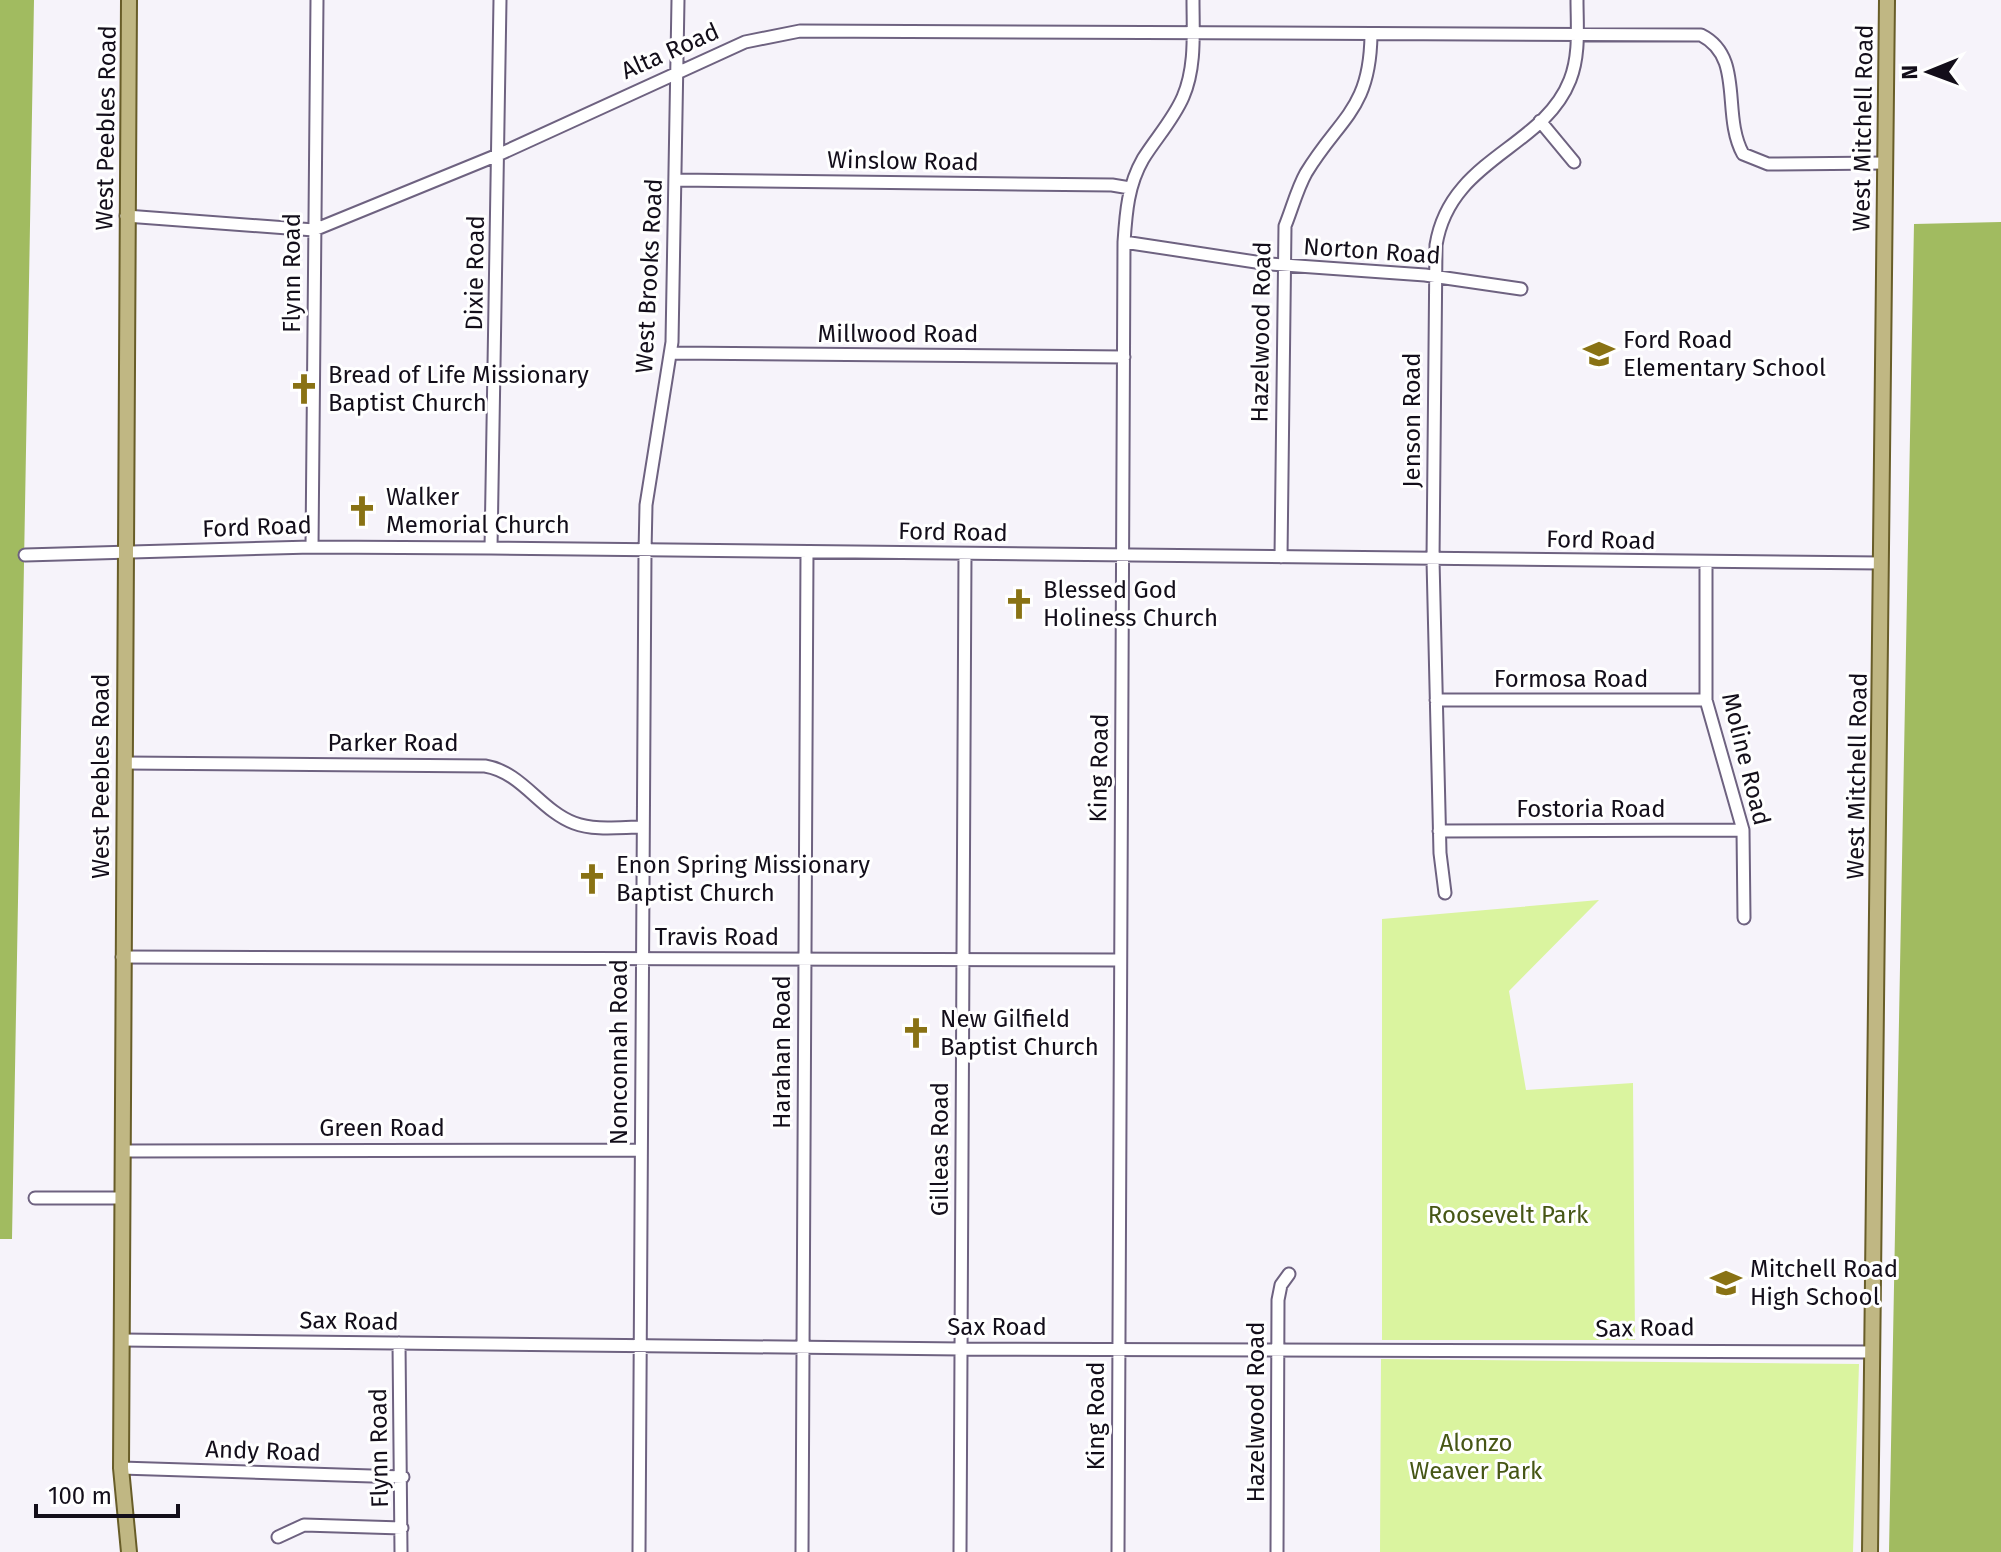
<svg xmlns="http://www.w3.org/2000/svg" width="2001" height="1552" font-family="'Fira Sans',sans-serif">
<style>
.green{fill:#daf49f}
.forest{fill:#a1bb60}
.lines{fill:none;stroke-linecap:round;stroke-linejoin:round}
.minor-casing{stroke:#6e6280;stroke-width:15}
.major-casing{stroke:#685d28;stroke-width:18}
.minor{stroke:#fff;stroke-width:11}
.major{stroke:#c0b783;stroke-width:14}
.labels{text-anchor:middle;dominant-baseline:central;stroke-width:6;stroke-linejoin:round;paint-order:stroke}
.street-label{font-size:24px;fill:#130e1a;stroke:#fff}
.poi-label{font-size:24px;fill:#130e1a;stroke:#fff;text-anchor:start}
.park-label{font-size:24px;fill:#465615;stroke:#fff}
</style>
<rect width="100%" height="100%" fill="#f6f3fa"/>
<!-- green -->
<path class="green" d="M1599 900 1509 991 1526 1090 1633 1083 1635 1340H1382V919Z
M1381 1359 1859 1364 1853 1552H1380Z"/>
<!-- forest -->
<path class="forest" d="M0 0H34L12 1239H0Z
M2001 222V1552H1889L1914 224Z"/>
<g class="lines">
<defs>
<path id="minor" d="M1540 121 1574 162
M676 180 1112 185 1130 188
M126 216 314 230 500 154 745 42 800 31 1701 35C1745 57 1721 114 1743 154L1768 164 1885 163
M1124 242 1269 264 1425 275 1521 289
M671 353 1124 357
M312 547 317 0
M491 548 500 0
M25 555 312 547 491 548 1881 563
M1281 557 1285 226C1292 209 1297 189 1306 173 1340 117 1370 110 1371 35
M1706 563V700L1743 830 1744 918
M1436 700H1706
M124 763 485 766C522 772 540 810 574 823 595 831 621 827 643 827
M1439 831 1743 830
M1445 893 1440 853 1433 560 1436 245C1450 158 1543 149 1570 80 1580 55 1577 26 1577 0
M122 957 1119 960
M124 1151 640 1150
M35 1198H123
M122 1340 961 1349 1873 1352
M399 1343 401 1552
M121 1468 403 1477
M278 1537 304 1525 402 1528
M639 1552 645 552 646 505 672 342 678 0
M802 1552 807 552
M960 1552 965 554
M1118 1552 1124 242C1126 212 1128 185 1143 159 1156 138 1173 120 1183 97 1196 67 1193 32 1193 0
M1277 1552 1278 1300 1281 1285 1289 1274"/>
<path id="major" d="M129 0 121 1468 129 1552
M1870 1552 1887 0"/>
</defs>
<!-- minor casing -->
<use href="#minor" class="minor-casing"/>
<!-- major casing -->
<use href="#major" class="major-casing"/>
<!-- minor -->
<use href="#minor" class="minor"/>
<!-- major -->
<use href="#major" class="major"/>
</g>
<!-- icons -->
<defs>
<symbol id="school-bare" viewBox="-9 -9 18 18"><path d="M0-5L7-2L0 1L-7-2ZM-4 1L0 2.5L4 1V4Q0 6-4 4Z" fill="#897214" stroke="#fff" stroke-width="2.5" paint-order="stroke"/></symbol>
<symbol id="church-bare" viewBox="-9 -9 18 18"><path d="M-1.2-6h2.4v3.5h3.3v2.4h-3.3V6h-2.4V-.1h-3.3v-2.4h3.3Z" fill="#897214" stroke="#fff" stroke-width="2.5" paint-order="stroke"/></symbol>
</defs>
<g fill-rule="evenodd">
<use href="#school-bare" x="1577" y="332" width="44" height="44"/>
<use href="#church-bare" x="282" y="367" width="44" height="44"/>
<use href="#church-bare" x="340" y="489" width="44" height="44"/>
<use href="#church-bare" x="997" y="582" width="44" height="44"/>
<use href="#church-bare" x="570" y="857" width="44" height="44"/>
<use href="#church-bare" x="894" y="1011" width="44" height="44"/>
<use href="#school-bare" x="1704" y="1261" width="44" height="44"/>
</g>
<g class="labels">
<!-- street labels -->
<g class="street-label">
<text transform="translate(670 51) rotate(-24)">Alta Road</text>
<text transform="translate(106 128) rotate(-89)">West Peebles Road</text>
<text transform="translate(1863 128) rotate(-89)">West Mitchell Road</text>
<text transform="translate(903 161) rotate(1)">Winslow Road</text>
<text transform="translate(1372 251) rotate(4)">Norton Road</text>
<text transform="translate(292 273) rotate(-90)">Flynn Road</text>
<text transform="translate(475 273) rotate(-89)">Dixie Road</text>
<text transform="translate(649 276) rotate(-87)">West Brooks Road</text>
<text transform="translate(1261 332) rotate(-89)">Hazelwood Road</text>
<text x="898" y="334">Millwood Road</text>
<text transform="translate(1412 420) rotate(-90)">Jenson Road</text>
<text transform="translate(257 527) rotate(-2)">Ford Road</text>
<text transform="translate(953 532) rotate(1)">Ford Road</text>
<text transform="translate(1601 540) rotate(1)">Ford Road</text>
<text x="1571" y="679">Formosa Road</text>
<text x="393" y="743">Parker Road</text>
<text transform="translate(1746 759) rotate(76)">Moline Road</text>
<text transform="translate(1099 768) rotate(-89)">King Road</text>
<text transform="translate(101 776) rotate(-90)">West Peebles Road</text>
<text transform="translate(1857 776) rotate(-89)">West Mitchell Road</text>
<text x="1591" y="809">Fostoria Road</text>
<text x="717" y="937">Travis Road</text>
<text transform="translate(619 1052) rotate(-90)">Nonconnah Road</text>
<text transform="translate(782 1052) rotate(-90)">Harahan Road</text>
<text x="382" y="1128">Green Road</text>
<text transform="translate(940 1149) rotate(-90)">Gilleas Road</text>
<text transform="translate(349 1321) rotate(1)">Sax Road</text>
<text x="997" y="1327">Sax Road</text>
<text transform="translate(1645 1328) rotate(-1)">Sax Road</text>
<text transform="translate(1256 1412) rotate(-90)">Hazelwood Road</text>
<text transform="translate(1096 1416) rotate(-90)">King Road</text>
<text transform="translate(379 1448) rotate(-91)">Flynn Road</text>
<text transform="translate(263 1451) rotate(2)">Andy Road</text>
</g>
<!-- poi labels -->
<g class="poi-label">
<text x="1623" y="340">Ford Road<tspan x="1623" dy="28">Elementary School</tspan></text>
<text x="328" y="375">Bread of Life Missionary<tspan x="328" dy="28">Baptist Church</tspan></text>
<text x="386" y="497">Walker<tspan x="386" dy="28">Memorial Church</tspan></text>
<text x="1043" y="590">Blessed God<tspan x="1043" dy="28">Holiness Church</tspan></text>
<text x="616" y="865">Enon Spring Missionary<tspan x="616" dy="28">Baptist Church</tspan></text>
<text x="940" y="1019">New Gilfield<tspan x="940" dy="28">Baptist Church</tspan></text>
<text x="1750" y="1269">Mitchell Road<tspan x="1750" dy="28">High School</tspan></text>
</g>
<!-- park labels -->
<g class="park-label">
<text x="1508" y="1215">Roosevelt Park</text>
<text x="1476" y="1443">Alonzo<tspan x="1476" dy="28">Weaver Park</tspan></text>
</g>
</g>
<!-- north arrow -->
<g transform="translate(1929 72) rotate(269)" stroke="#ffffff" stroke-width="6" paint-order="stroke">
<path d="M0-6L14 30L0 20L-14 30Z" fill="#130e1a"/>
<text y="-12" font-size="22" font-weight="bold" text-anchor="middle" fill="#130e1a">N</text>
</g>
<!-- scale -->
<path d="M36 1504v12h142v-12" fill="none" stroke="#130e1a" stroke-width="4"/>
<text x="48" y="1504" font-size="24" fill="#130e1a" stroke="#ffffff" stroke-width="6" paint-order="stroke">100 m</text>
</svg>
